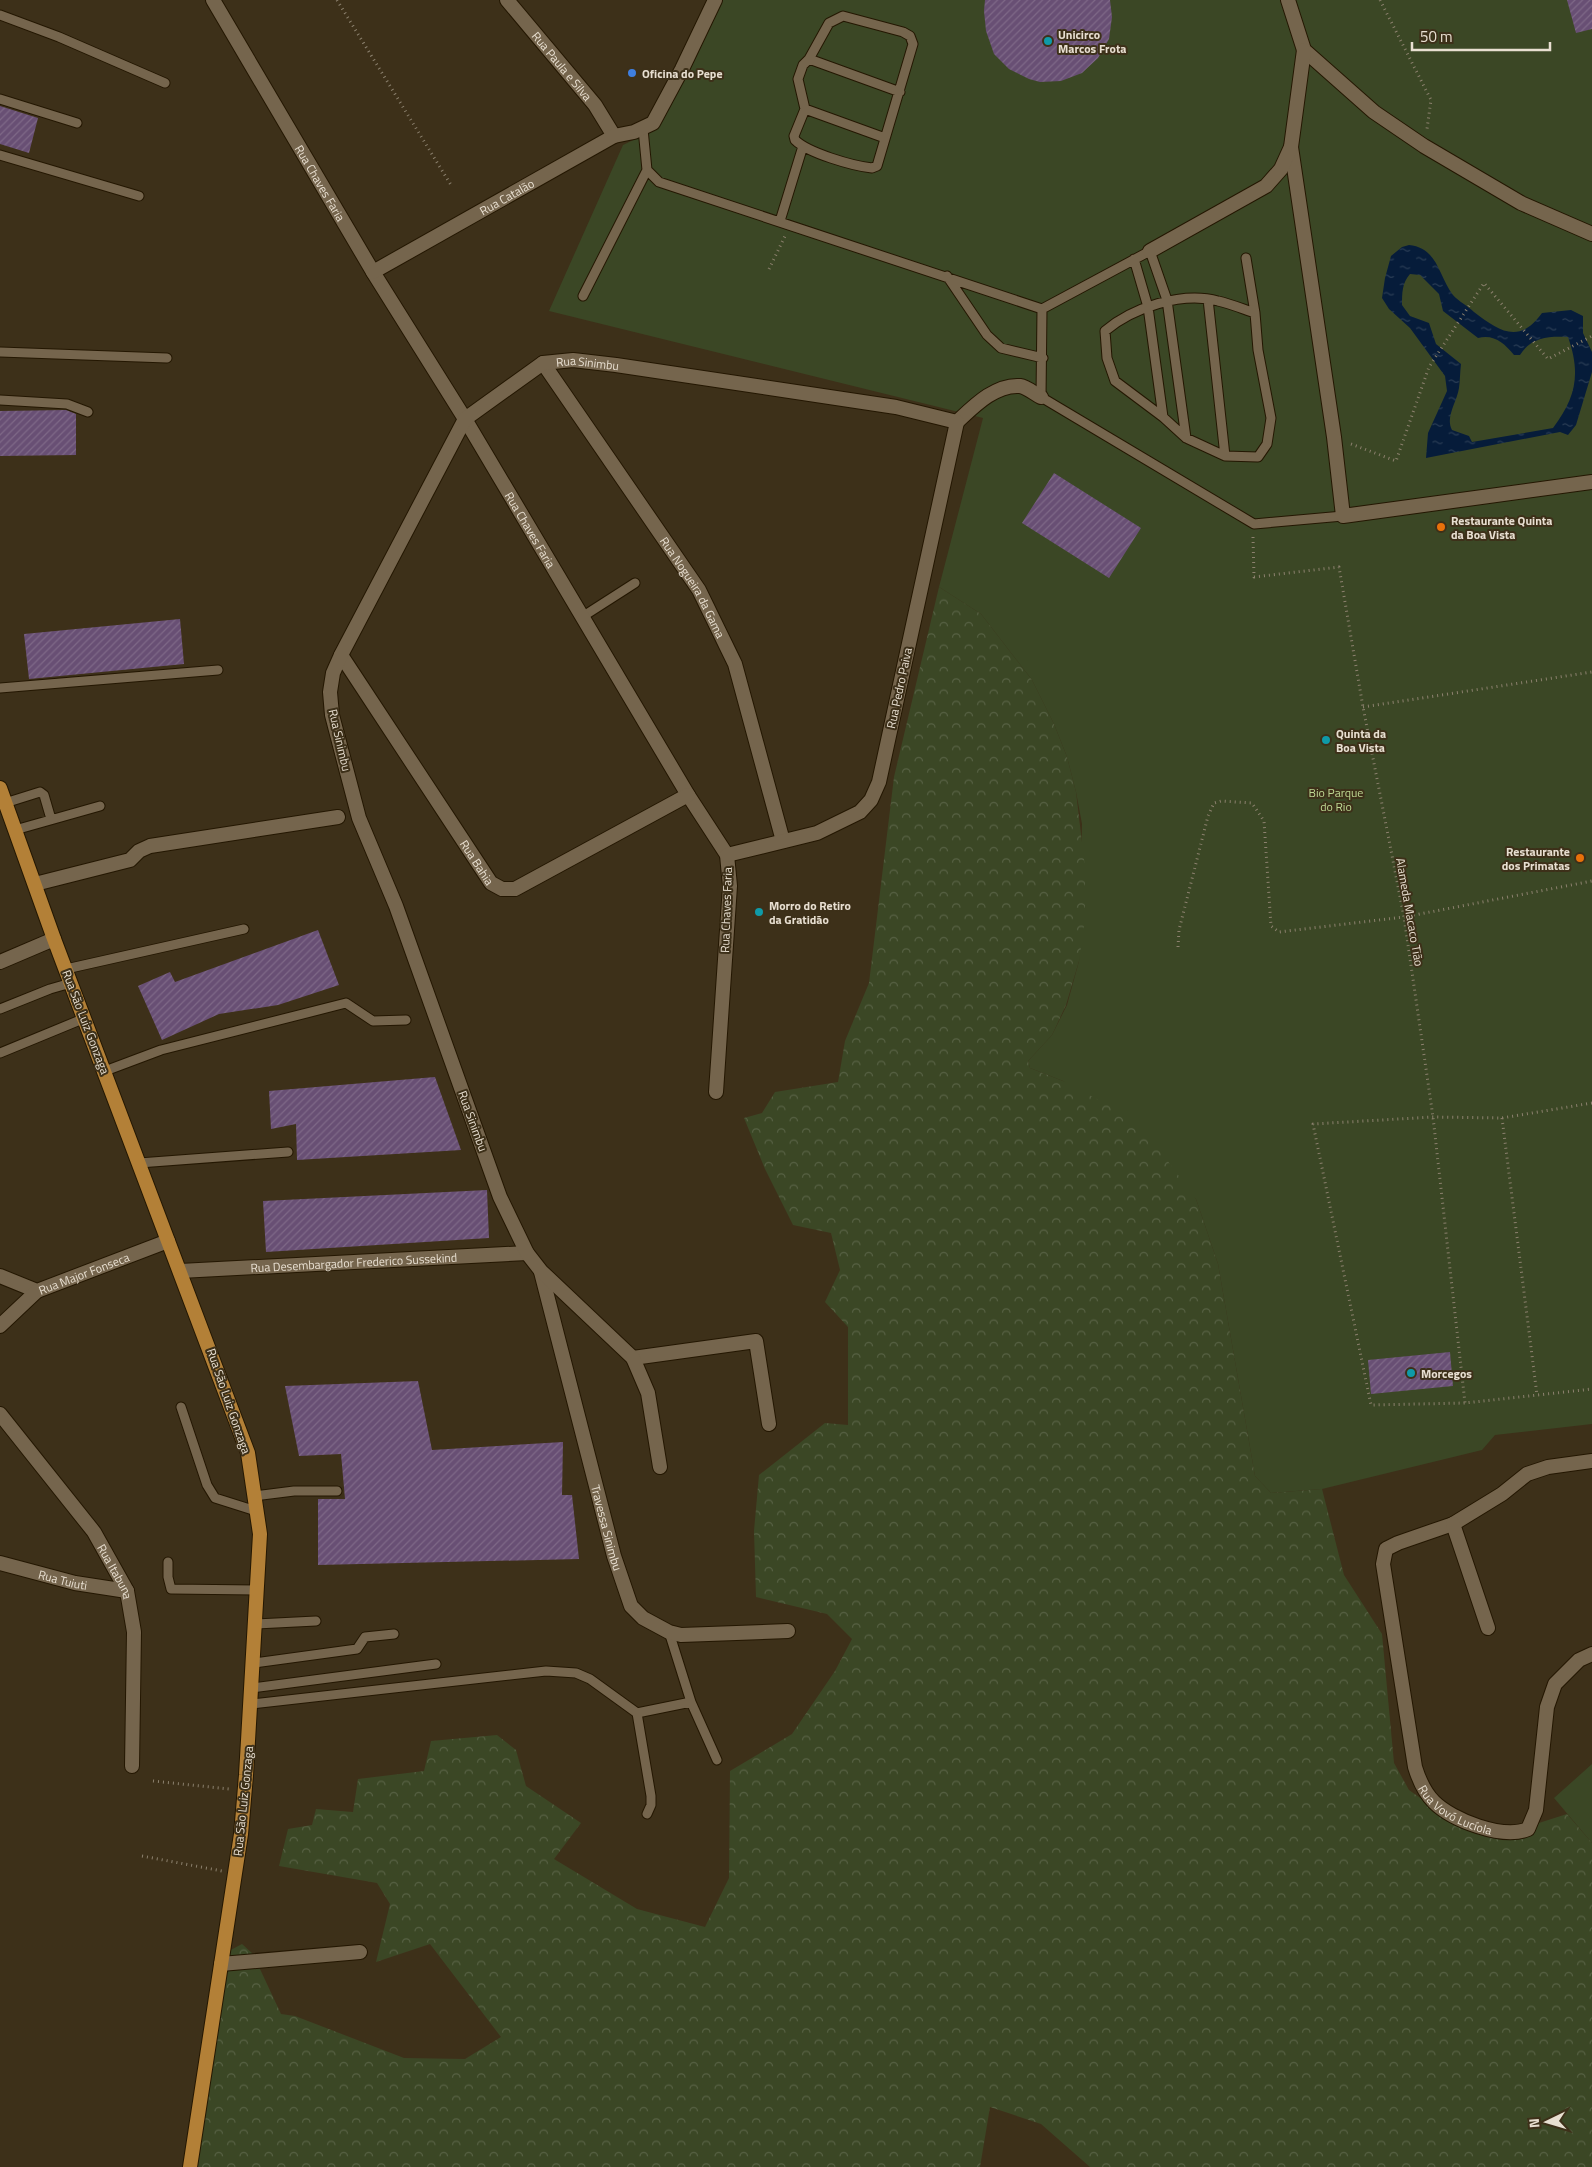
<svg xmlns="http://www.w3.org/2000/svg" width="1592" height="2167" font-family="'Titillium Web',sans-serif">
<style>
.green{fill:#3b4725}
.forest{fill:url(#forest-crowns)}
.water{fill:url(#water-ripples);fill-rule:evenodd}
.building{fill:url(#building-hatch)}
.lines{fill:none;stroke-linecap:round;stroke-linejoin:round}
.service-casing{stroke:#241702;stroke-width:11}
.pedestrian-casing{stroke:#241702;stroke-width:16}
.minor-casing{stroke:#241702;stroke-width:16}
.secondary-casing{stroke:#241702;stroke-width:16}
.primary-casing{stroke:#241702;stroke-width:16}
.path{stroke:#8c816e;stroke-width:3;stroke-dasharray:1 4;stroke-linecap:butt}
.service{stroke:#75654d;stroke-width:9}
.pedestrian{stroke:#75654d;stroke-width:14}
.minor{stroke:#75654d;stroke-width:14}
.secondary{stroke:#75654d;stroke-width:14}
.primary{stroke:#b38037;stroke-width:14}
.culture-dot{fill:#0f9aa8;stroke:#3d3019;stroke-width:2}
.shop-dot{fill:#3f7fe0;stroke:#3d3019;stroke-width:2}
.food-dot{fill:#e8710a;stroke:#3d3019;stroke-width:2}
.labels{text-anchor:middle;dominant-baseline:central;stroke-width:4;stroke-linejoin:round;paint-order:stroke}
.poi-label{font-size:12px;font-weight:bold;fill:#e8dfd1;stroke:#3d3019;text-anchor:start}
.street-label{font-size:12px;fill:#e8dfd1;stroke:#3d3019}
.park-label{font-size:12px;fill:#bdd792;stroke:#3d3019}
</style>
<defs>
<pattern id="forest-crowns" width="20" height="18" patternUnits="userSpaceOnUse" patternTransform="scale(1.25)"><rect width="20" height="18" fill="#3b4725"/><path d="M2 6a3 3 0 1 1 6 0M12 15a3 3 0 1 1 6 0" fill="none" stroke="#576144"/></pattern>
<pattern id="water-ripples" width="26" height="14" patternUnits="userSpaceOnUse" patternTransform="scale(1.25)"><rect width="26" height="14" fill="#061c3a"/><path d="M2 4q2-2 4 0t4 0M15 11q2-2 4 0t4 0" fill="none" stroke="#2a3d55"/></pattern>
<pattern id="building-hatch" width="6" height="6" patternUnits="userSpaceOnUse" patternTransform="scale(1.25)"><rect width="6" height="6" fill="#684f74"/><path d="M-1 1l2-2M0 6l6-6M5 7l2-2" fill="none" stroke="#7e6887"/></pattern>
</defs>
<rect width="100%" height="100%" fill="#3d3019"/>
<!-- green -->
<path class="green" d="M718 0H1592V1424L1495 1435 1482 1450 1322 1489 1271 1493 1255 1476 1218 1264 1196 1199 1063 1081 1030 1068 1028 1061 1052 1035 1067 1005 1079 961 1082 824 1076 792 1067 757 1054 724 1032 680 981 614 939 587 983 418 549 311 623 145 654 130Z
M1592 1764V1843L1554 1798Z"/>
<!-- forest -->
<path class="forest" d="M939 587 981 614 1032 680 1054 724 1067 757 1076 792 1085 868V919L1079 961 1066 1005 1052 1035 1028 1061 1030 1068 1063 1081 1110 1106 1158 1148 1196 1199 1218 1264 1255 1476 1271 1493 1322 1489 1344 1575 1382 1634 1394 1763 1409 1790 1461 1827 1523 1828 1567 1814 1592 1843V2167H1090L1041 2124 990 2107 980 2167H185L227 1952 242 1944 253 1954 281 2014 295 2016 404 2058 465 2059 501 2037 430 1944 376 1962 390 1904 377 1883 279 1866 288 1829 312 1825 316 1809 353 1812 358 1779 424 1771 431 1741 497 1735 516 1750 526 1786 581 1823 554 1859 637 1909 705 1927 729 1878 730 1771 792 1734 835 1671 852 1639 827 1614 756 1597 754 1531 759 1475 825 1423 848 1425V1327L825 1302 840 1270 831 1233 793 1225 765 1169 744 1118 762 1113 775 1092 838 1082 845 1041 869 983 894 777Z"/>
<!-- water -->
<path class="water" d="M1409 245C1438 248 1438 275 1453 295 1458 301 1468 306 1474 312 1499 331 1519 345 1542 313L1571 310 1583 316V333L1592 352V372L1576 425 1568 435 1560 432 1426 458 1428 433 1447 391 1445 376 1410 328 1389 309 1382 298 1385 278 1391 256 1402 247ZM1410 274 1420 275 1439 294 1443 311 1478 338C1494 334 1504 343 1514 355H1520C1531 337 1549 336 1568 337 1581 374 1576 397 1553 428L1472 442 1469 436 1452 430C1445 417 1457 402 1459 388 1460 381 1460 372 1461 364L1436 344 1429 323 1410 316 1402 305C1402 293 1402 283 1410 274Z"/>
<!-- building -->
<path class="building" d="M985 0H1110L1112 17 1109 39 1098 58 1082 73 1061 81 1040 82 1029 79 1009 69 994 54 986 31 984 11Z
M1567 0H1592V29L1576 33Z
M0 106 38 118 29 153 0 144Z
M66 410 76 414V455L0 456V411Z
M1054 473 1141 528 1109 578 1022 523Z
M180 619 184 664 29 679 24 634Z
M318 930 339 985 278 1005 219 1014 162 1040 138 986 170 972 175 982Z
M435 1077 461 1150 297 1160 296 1124 271 1129 269 1091Z
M487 1190 489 1238 266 1252 263 1201Z
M1450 1352 1453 1386 1371 1394 1368 1360Z
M418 1381 432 1450 563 1442 562 1495H572L579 1559 318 1565V1499H345L341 1454 299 1456 285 1386Z"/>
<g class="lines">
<defs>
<path id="service" d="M0 15 59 37 165 83
M843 16 903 32 910 36 913 44 877 166 872 168C853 166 808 153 795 140L794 136 805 109 798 79 803 65 809 59 829 23Z
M809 59 900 92
M0 99 77 123
M805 109 885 138
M643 129 647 170 659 182 1042 309
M0 155 139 196
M780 221 803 146
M1134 259 1148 307 1163 417 1186 438 1225 456 1258 457 1267 444 1271 418 1258 350 1255 313 1246 258
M947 276 987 335 1001 348 1043 358
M583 296 647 170
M1208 299 1225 456
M0 352 167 358
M0 400 67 404 88 412
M1163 417 1115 381 1107 358 1105 331C1132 308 1182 291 1218 301 1231 304 1243 309 1255 313
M1186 438 1167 300 1150 251 1042 309 1041 397 1254 524 1343 516
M582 617 635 583
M0 688 218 670
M5 803 40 792 44 795 51 819
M15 830 100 806
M66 969 244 929
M0 1009 50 989 71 983
M0 1053 85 1018
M105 1071 161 1050 346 1003 373 1021 406 1020
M139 1163 288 1152
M181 1407 207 1485 215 1498 256 1511
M254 1496 294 1491H337
M168 1562V1577L171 1589 257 1590
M256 1624 316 1621
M669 1632 691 1702 717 1760
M254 1663 357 1649 365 1637 394 1634
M252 1688 436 1664
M252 1704 546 1671 576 1673 590 1679 637 1713
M647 1814 651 1805V1796L637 1713 691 1702"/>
<path id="pedestrian" d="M1291 147 1334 437 1343 516 1592 482
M957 422C973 407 995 384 1020 386 1027 387 1035 394 1041 397"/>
<g id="minor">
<path id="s1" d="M507 0 595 105 614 136"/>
<path d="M1288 0 1304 50 1374 112 1424 146 1521 203 1592 234"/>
<path d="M1150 251 1266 186 1281 169 1291 147 1304 50"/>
<path id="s2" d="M373 272 465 419 688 795 727 855 730 886 716 1092"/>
<path id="s3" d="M543 363 699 590 735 664 783 841"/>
<path id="s4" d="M341 655 491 883 502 889H515L688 795"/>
<path d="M35 884 130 860 139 851 150 846 338 817"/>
<path d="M0 962 54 939"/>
<path id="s5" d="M180 1271 527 1253"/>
<path id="s6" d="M541 1272 614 1556 631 1606 643 1618 669 1632 681 1635 788 1631"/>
<path id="s7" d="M0 1276 37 1291 168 1241"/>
<path d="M0 1326 37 1291"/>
<path d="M633 1358 756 1341 769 1424"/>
<path id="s8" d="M0 1414 94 1532 127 1591 134 1632 132 1766"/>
<path id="s9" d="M1592 1461 1548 1467 1527 1474 1502 1494 1453 1524 1398 1543 1386 1549 1383 1564 1415 1767C1419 1780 1424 1792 1434 1802 1452 1820 1503 1840 1528 1829L1536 1810 1547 1707 1555 1684 1579 1660 1592 1654"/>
<path id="s10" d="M660 1467 648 1393 633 1358 541 1271 527 1253 500 1197 396 906 359 818 332 715 330 692 333 673 341 655 465 419 543 363 573 360 616 365 896 407 957 422 879 782 871 800 860 812 817 833 727 855"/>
<path d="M1453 1524 1488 1628"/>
<path id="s11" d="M0 1563 75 1583 127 1591"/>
<path d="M221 1964 360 1952"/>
</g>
<g id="secondary">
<path id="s12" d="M213 0 373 272 614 136 634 132 653 123 682 69 715 0"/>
</g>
<path id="primary" d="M0 788 54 939 248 1453 260 1534 246 1775 241 1834 190 2167"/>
</defs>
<!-- service casing -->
<use href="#service" class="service-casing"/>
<!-- pedestrian casing -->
<use href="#pedestrian" class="pedestrian-casing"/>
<!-- minor casing -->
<use href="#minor" class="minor-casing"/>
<!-- secondary casing -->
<use href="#secondary" class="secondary-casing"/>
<!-- primary casing -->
<use href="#primary" class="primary-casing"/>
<!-- path -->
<path class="path" d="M337 0 451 185
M1380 0 1431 100 1427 129
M769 269 785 236
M1351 444 1396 461 1429 367 1484 283 1548 359 1592 336
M1253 537 1254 577 1339 567 1363 707 1404 917 1433 1117 1465 1403
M1363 707 1592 672
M1178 947 1179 930 1208 816 1214 803 1221 801 1252 803 1264 821 1271 926 1279 932 1404 917 1592 881
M1592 1103 1502 1118 1433 1117 1313 1124 1371 1405 1465 1403 1592 1389
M1502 1118 1537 1395
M153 1781 229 1789
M142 1856 222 1871"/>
<!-- service -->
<use href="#service" class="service"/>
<!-- pedestrian -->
<use href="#pedestrian" class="pedestrian"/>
<!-- minor -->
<use href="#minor" class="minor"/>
<!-- secondary -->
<use href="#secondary" class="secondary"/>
<!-- primary -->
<use href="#primary" class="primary"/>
</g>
<!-- markers -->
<g class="culture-dot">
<circle cx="1048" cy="41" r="5"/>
<circle cx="1326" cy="740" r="5"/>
<circle cx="759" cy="912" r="5"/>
<circle cx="1411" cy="1373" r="5"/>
</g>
<circle class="shop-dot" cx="632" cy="73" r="5"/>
<g class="food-dot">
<circle cx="1441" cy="527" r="5"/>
<circle cx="1580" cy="858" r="5"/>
</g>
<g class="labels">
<!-- poi labels -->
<g class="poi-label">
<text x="1058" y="34">Unicirco<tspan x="1058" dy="14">Marcos Frota</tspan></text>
<text x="642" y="73">Oficina do Pepe</text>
<text x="1451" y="520">Restaurante Quinta<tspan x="1451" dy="14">da Boa Vista</tspan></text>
<text x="1336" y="733">Quinta da<tspan x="1336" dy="14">Boa Vista</tspan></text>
<text x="1570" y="851" text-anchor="end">Restaurante<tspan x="1570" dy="14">dos Primatas</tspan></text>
<text x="769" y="905">Morro do Retiro<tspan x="769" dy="14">da Gratidão</tspan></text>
<text x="1421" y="1373">Morcegos</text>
</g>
<!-- street labels -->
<g class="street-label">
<text stroke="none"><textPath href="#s1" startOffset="86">Rua Paula e Silva</textPath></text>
<text stroke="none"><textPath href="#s12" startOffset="212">Rua Chaves Faria</textPath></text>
<text stroke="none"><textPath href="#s12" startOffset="469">Rua Catalão</textPath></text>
<text stroke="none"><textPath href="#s10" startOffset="1305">Rua Sinimbu</textPath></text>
<text stroke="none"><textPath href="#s2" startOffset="302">Rua Chaves Faria</textPath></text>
<text stroke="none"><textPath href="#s3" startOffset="270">Rua Nogueira da Gama</textPath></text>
<text transform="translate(899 688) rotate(-78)">Rua Pedro Paiva</text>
<text transform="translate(340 740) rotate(77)">Rua Sinimbu</text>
<text stroke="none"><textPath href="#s4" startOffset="248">Rua Bahia</textPath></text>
<text transform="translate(726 910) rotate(-88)">Rua Chaves Faria</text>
<text transform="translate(1410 912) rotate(80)">Alameda Macaco Tião</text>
<text transform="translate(86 1022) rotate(69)">Rua São Luiz Gonzaga</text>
<text transform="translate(473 1121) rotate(70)">Rua Sinimbu</text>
<text stroke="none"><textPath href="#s5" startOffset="174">Rua Desembargador Frederico Sussekind</textPath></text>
<text stroke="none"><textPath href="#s7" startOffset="90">Rua Major Fonseca</textPath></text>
<text transform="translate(229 1401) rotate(71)">Rua São Luiz Gonzaga</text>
<text stroke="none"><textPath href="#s6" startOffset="264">Travessa Sinimbu</textPath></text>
<text stroke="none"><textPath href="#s8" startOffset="196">Rua Itabuna</textPath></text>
<text stroke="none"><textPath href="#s11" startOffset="65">Rua Tuiuti</textPath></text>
<text transform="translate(243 1801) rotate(-84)">Rua São Luiz Gonzaga</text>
<text stroke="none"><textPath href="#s9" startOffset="511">Rua Vovó Lucíola</textPath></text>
</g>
<!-- park labels -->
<g class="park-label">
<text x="1336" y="792">Bio Parque<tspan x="1336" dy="14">do Rio</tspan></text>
</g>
</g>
<!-- north arrow -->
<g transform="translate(1547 2122) rotate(265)" stroke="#3d3019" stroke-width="4" paint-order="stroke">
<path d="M0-4L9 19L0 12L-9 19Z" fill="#e8dfd1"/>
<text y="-8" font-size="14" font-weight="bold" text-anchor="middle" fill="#e8dfd1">N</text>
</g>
<!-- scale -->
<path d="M1412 42v8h138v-8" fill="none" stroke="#e8dfd1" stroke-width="2.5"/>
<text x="1420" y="42" font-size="15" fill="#e8dfd1" stroke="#3d3019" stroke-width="4" paint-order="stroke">50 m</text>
</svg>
